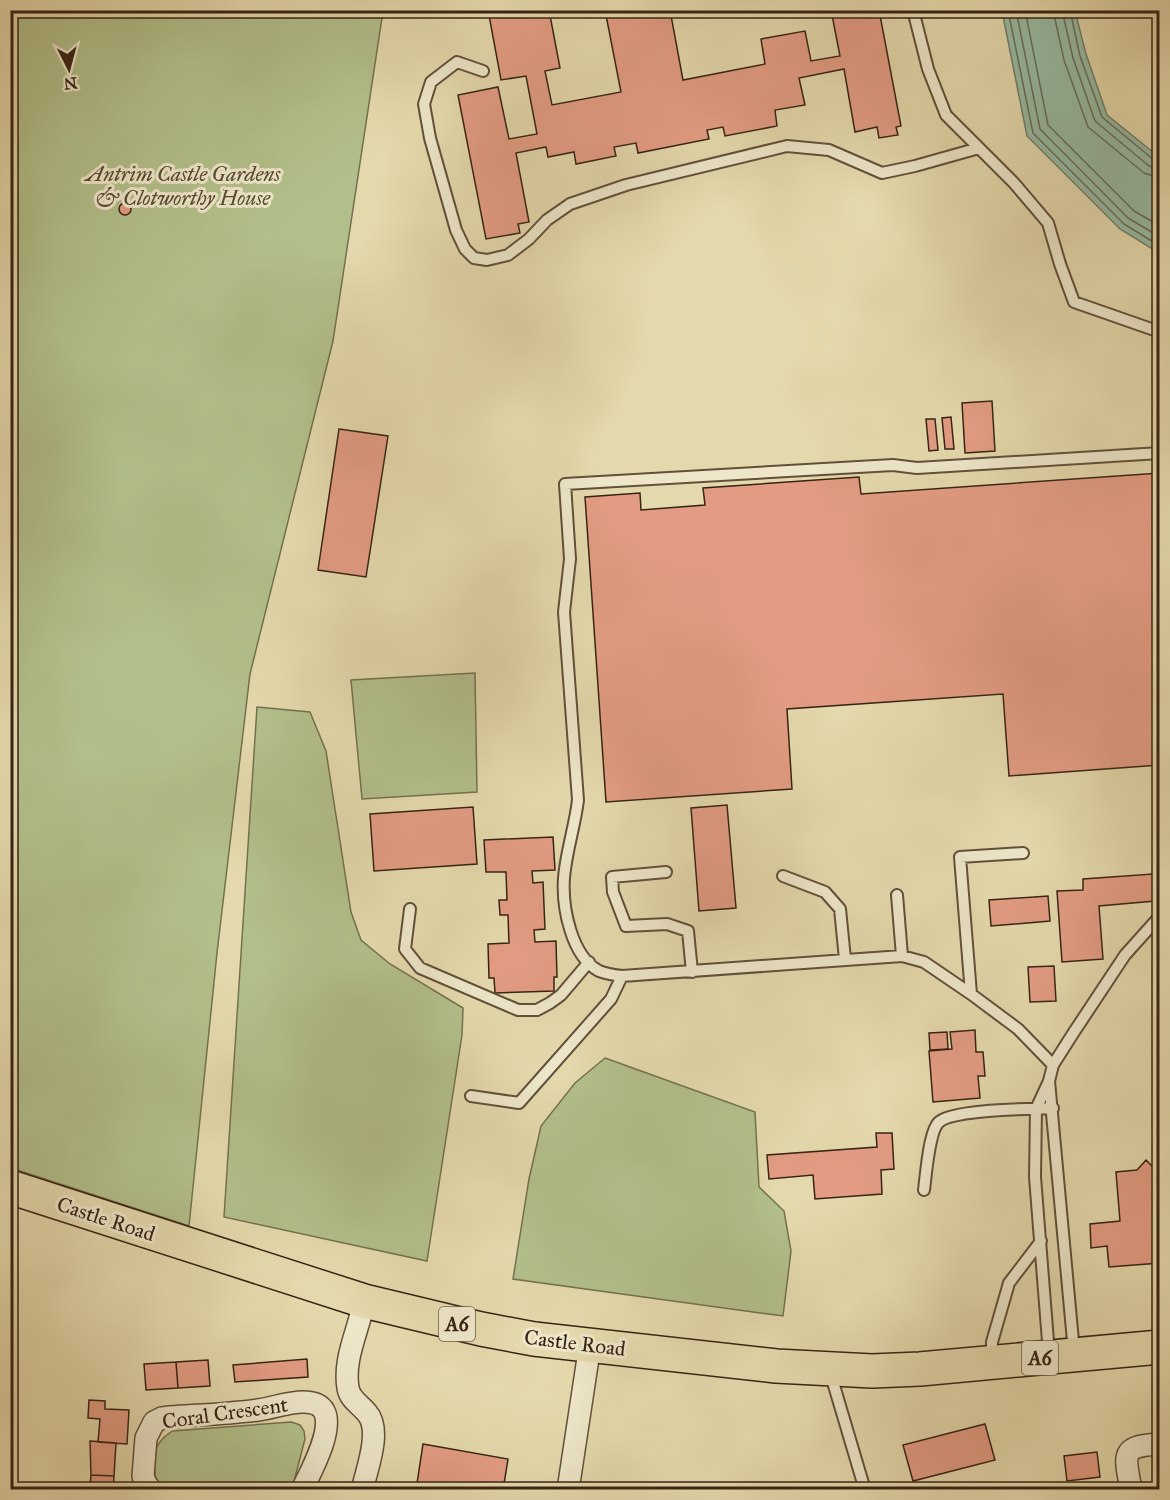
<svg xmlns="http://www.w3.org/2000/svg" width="1170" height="1500" font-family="'IM FELL Great Primer',serif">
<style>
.green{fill:#b2bf8a;stroke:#747150;stroke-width:1.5}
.water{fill:#97bba4;stroke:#717e6b;stroke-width:1.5}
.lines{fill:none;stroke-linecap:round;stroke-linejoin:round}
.shore{stroke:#676f5c;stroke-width:1.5}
.building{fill:#e39c83;stroke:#372315;stroke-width:1.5}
.lane-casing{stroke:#62503b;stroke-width:14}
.street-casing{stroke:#62503b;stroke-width:24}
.primary-casing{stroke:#372315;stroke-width:36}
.lane{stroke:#ede6c9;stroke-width:10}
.street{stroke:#ede6c9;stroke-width:21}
.primary{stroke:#e4d9ac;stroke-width:33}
.labels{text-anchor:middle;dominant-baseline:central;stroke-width:6;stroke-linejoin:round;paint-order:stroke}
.shield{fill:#ede6c9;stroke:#6e5e4b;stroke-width:1.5}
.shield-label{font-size:20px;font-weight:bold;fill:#372315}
.park-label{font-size:21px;font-style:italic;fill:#564a32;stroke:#ede6c9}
.street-label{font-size:21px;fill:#372315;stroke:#ede6c9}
</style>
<rect width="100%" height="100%" fill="#e4d9ac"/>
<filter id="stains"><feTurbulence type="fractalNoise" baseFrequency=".00333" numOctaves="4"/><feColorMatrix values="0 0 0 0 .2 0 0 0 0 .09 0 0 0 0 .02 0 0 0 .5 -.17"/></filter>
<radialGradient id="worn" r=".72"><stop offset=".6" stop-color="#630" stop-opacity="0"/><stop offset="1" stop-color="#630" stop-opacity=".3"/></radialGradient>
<!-- green -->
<path class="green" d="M11 10 383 11 333 341 250 674 217 953 189 1226 11 1168Z
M475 673 477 792 362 799 351 680Z
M257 707 310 712 326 751 351 912 361 940 390 964 463 1008 462 1035 427 1261 224 1217Z
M605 1058 755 1112 759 1187 784 1211 791 1251 783 1316 513 1279 529 1179 541 1126 575 1083Z
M291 1422 300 1425 304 1431 305 1439 292 1489H165L156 1482C153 1458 150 1446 172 1431Z"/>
<!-- water -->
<path class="water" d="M1002 11H1075L1086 54 1107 115 1159 157V253L1120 229 1027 136Z"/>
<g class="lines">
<!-- shore -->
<path class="shore" d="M1008 10 1033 133 1124 224 1160 246
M1016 10 1040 129 1128 218 1160 237
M1025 10 1048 125 1134 211 1160 226
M1053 10 1064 60 1088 127 1144 173 1160 178
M1062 10 1073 58 1095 121 1149 166 1160 169
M1070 10 1080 56 1102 117 1154 160 1160 161"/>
</g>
<!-- building -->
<path class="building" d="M488 10H549L560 68 545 71 552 105 621 92 605 10H670L683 80 765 64 761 39 805 31 811 61 840 56 831 10H879L901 126 896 127 898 135 879 138 877 127 855 132 844 69 799 78 805 105 775 110 777 126 725 136 723 127 707 130 709 139 638 153 636 143 614 147 616 156 576 164 574 152 548 157 546 147 516 153 529 222 518 224 520 233 486 239 458 95 498 87 509 139 537 134 526 76 501 80Z
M119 209a6 6 0 1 1 12 0a6 6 0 1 1-12 0Z
M992 401 995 451 965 453 962 403Z
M951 417 954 449H945L942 418Z
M926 419H935L938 450 929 451Z
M339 429 388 436 366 577 318 570Z
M1160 473V765L1009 776 1003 694 787 709 792 789 606 802 585 497 640 493 641 510 705 505 703 488 859 477 861 494Z
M727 805 736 908 699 911 691 808Z
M473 807 477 864 374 871 370 814Z
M553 837 555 870 532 871 533 883 543 882 545 929 534 930 535 942 556 941 557 977H554V991L495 993 494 978H489L488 944 509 943 508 915H500L499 900H507L506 872H486L484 840Z
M1153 874 1155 901 1099 906 1103 959 1062 962 1057 891 1083 890V879Z
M1048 896 1050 921 991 926 989 900Z
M1054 966 1056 1001 1030 1002 1028 967Z
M975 1030 976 1052H983L985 1076H978L980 1098 933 1102 929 1051 952 1049 950 1032Z
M947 1032 948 1049 930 1050 929 1033Z
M876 1133H892L894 1169 881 1170 882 1194 815 1199 813 1175 769 1179 767 1155 877 1147Z
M1146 1160 1154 1168H1160V1263L1109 1267 1107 1246 1091 1248 1090 1224 1120 1221 1116 1172 1137 1170Z
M307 1359 308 1377 235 1382 233 1365Z
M208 1360 210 1386 178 1388 176 1362Z
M176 1362 178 1388 146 1390 144 1364Z
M89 1400 105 1401V1409L129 1410 127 1444 98 1442 100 1419 88 1418Z
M985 1424 995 1460 913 1481 903 1445Z
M90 1441 116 1443 114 1476 91 1475Z
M423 1444 508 1459 503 1490H416Z
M1097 1452 1100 1477 1067 1481 1064 1456Z
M1160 1473V1490H1155L1154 1474Z
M91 1475 114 1476 113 1490H67V1486L90 1487Z"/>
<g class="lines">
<defs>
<path id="lane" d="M913 10 928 69 946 115 1014 183 1048 223 1060 264 1074 302 1160 332
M483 71 457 62 431 82 424 104 430 138 456 230 465 249 474 258 487 260 508 255 529 239 547 220 570 204 626 185 787 146 829 150 882 173 915 166 979 148
M666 872 612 877 613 892 626 926 667 924 688 931 692 972
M783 876 825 892 840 909 845 959
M897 895 902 956
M410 909 405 949 420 968 518 1010H537L550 1003 561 995 589 962
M971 994 960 857 1023 853
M1053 1065 1018 1029 971 994 924 962 902 956 622 976C614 975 606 974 599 971 571 956 562 907 564 878 566 852 575 826 578 800L564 612 570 559 565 484 893 465 917 468 1160 453
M1049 1081 1074 1352
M471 1096 519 1103 611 999 622 976
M924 1190C926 1175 929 1131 939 1122 953 1109 1031 1109 1053 1108
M1049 1354 1035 1177 1036 1109 1049 1081 1053 1065 1074 1032 1125 955 1160 916
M992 1359V1342L1009 1283 1041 1241
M830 1372 865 1490"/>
<path id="street" d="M151 1490 146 1484 143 1476 146 1438 154 1422 162 1418 170 1417C199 1415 229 1414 258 1410 273 1408 288 1402 303 1402 311 1402 320 1404 324 1411 334 1430 311 1471 302 1490
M362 1490C367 1469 382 1430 367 1413 360 1404 350 1400 348 1388 343 1358 359 1330 364 1301
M568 1490 590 1345
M1131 1490C1125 1455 1119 1446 1160 1444"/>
<path id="primary" d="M10 1187 364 1301 481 1329 534 1339 776 1366 872 1371 920 1369 1160 1347"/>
</defs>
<!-- lane casing -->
<use href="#lane" class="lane-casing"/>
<!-- street casing -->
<use href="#street" class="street-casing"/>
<!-- primary casing -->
<use href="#primary" class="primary-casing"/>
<!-- lane -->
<use href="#lane" class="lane"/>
<!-- street -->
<use href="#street" class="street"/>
<!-- primary -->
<use href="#primary" class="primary"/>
</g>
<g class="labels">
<!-- shield labels -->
<g class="shield">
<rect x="439" y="1307" width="36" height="34" rx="4.5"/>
<rect x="1022" y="1341" width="36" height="34" rx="4.5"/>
</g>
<g class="shield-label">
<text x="457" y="1324">A6</text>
<text x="1040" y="1358">A6</text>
</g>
<!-- park labels -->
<g class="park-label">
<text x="183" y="174">Antrim Castle Gardens<tspan x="183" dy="24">&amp; Clotworthy House</tspan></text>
</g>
<!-- street labels -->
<g class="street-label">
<text transform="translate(106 1219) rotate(18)">Castle Road</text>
<text transform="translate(575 1343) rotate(7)">Castle Road</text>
<text transform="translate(225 1413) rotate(-8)">Coral Crescent</text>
</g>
</g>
<!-- margin -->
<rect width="1170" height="1500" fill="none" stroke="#e4d9ac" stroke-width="36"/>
<rect x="12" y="12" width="1146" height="1476" fill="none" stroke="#372315" stroke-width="3"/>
<rect x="18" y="18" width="1134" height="1464" fill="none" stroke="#372315" stroke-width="1.5"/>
<!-- north arrow -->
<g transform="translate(69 69) rotate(174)" stroke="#ede6c9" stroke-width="4.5" paint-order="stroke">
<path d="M0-4.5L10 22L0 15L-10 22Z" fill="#372315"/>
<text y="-9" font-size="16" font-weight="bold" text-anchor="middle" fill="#372315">N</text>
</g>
<rect width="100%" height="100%" filter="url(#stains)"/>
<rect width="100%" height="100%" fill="url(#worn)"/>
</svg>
